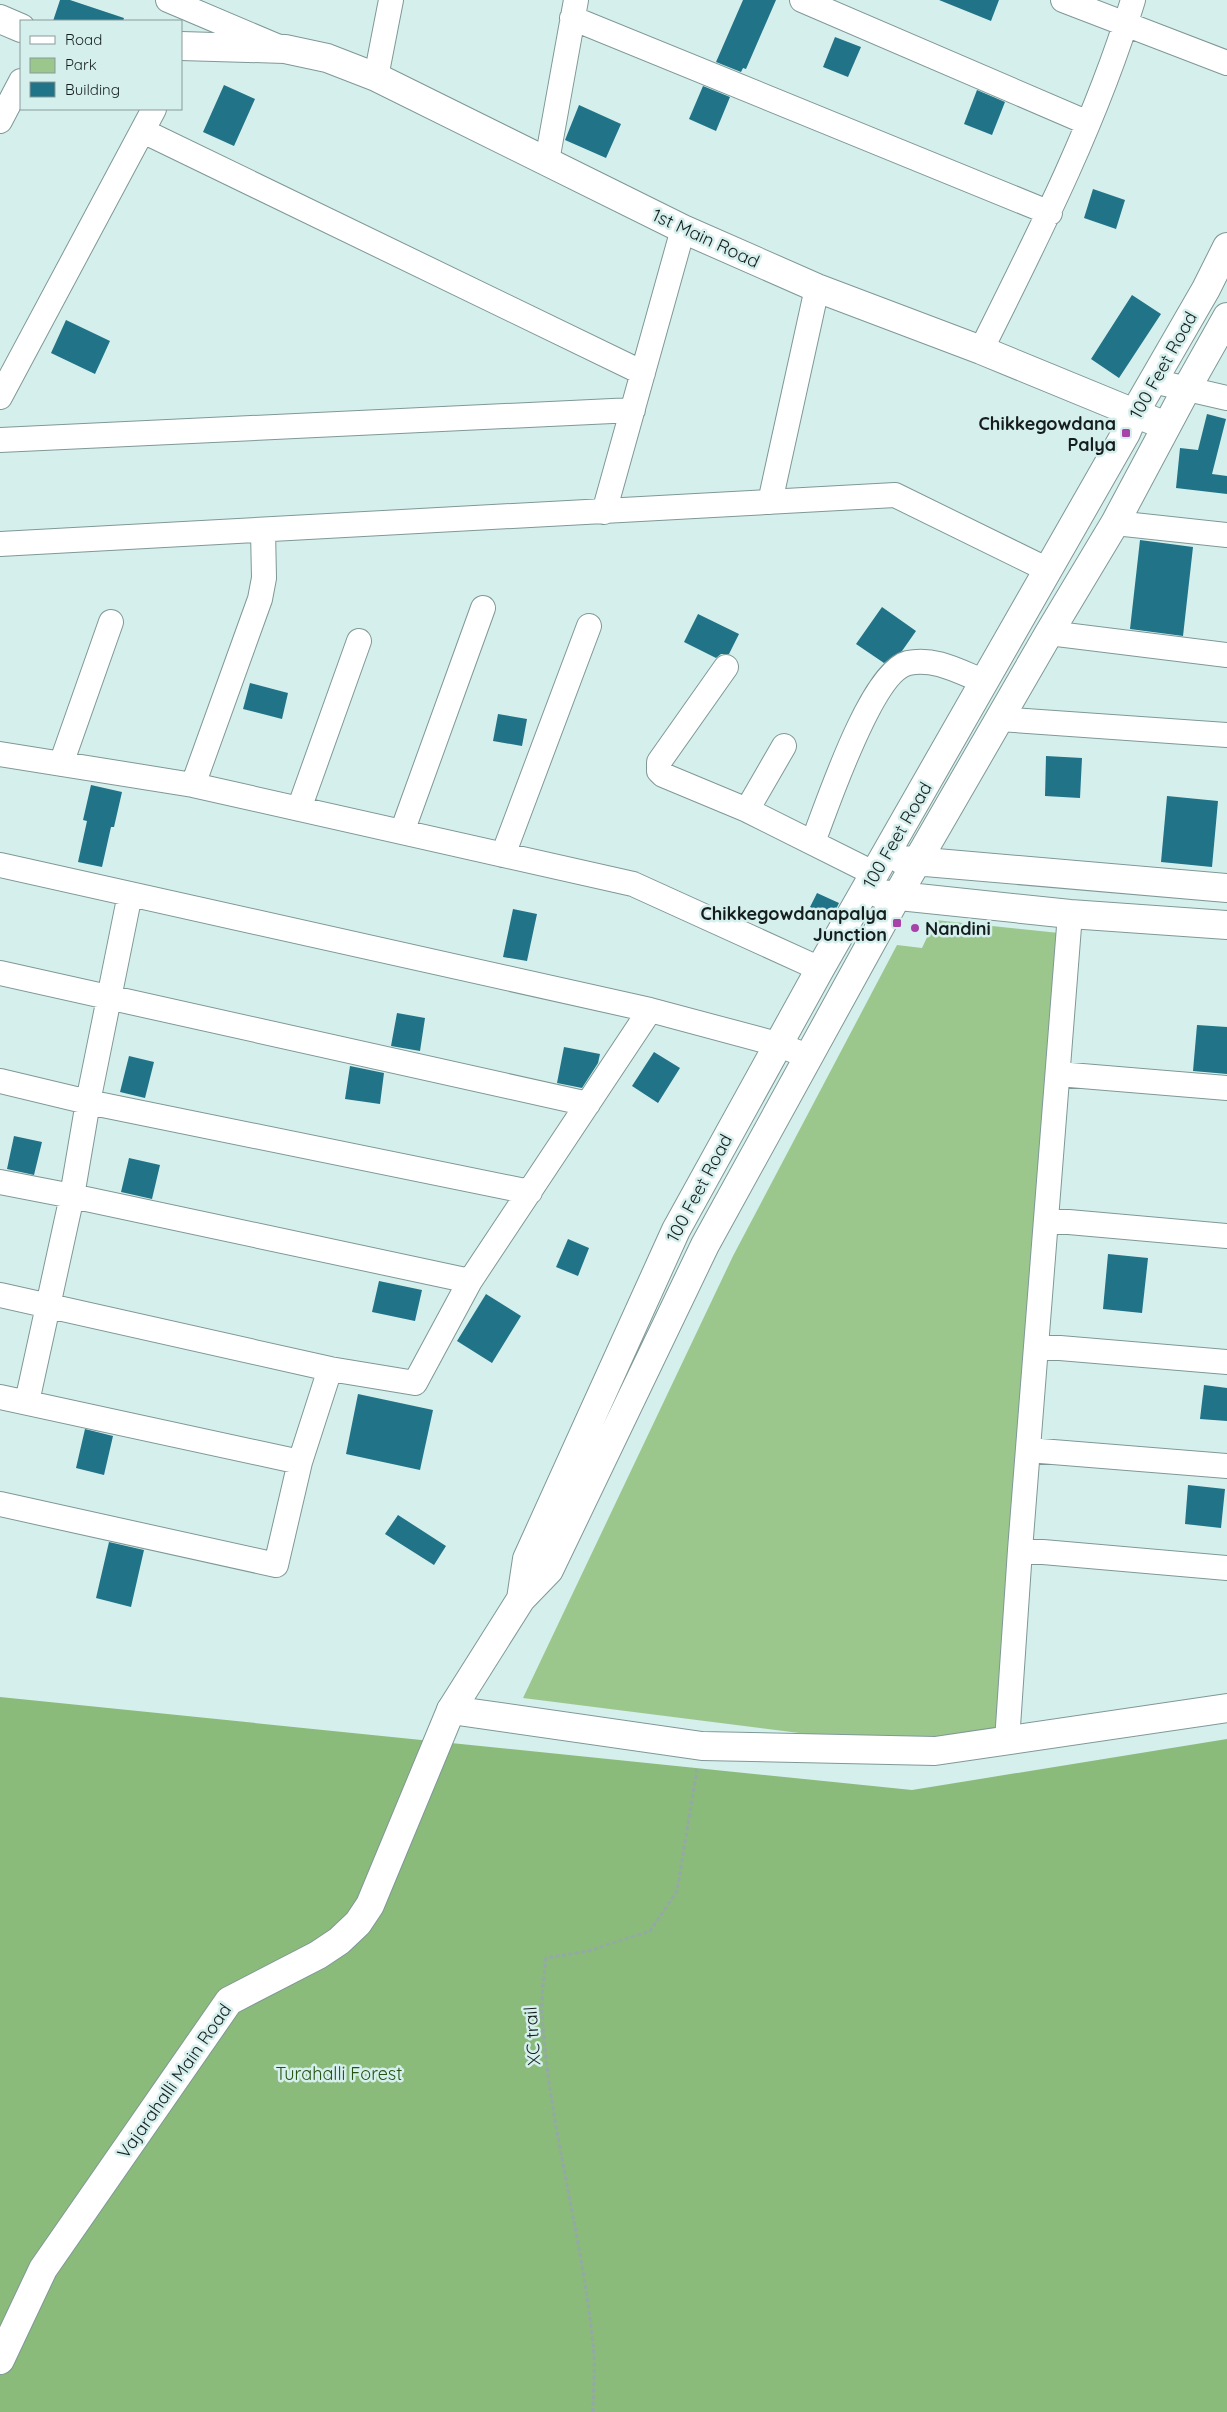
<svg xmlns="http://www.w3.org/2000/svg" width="1227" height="2412" font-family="Quicksand,sans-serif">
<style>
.green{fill:#9bc78d}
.forest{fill:#8abb7a}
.building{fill:#217388}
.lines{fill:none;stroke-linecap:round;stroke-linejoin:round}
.minor-casing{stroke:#7f9896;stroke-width:26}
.tertiary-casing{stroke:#7f9896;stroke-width:30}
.secondary-casing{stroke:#7f9896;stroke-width:30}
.path{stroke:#94a8a7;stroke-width:3;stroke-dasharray:4 2.5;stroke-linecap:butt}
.minor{stroke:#fff;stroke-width:24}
.tertiary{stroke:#fff;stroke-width:28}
.secondary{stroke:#fff;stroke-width:28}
.poi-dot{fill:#a642a8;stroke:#d5efed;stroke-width:2}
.labels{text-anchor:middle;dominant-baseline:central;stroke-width:5;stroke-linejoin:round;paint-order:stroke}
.street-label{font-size:18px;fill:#151e1e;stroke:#d5efed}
.poi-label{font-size:18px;font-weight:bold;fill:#151e1e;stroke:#d5efed;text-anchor:end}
.park-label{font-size:18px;fill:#255312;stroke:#d5efed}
</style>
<rect width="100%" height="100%" fill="#d5efed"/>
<!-- green -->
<path class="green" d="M935 920 1059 933 996 1736 917 1748 523 1698 733 1256 897 945 922 948Z"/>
<!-- forest -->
<path class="forest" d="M0 1697 912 1790 1227 1739V2412H0Z"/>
<!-- building -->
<path class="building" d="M60 0H70L124 18 123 21H53Z
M743 0H776L746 69 743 68 741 72 716 62Z
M939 0H999L991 21Z
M835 37 861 47 848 77 823 67Z
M224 85 255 99 234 146 203 132Z
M703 86 730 97 716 131 689 119Z
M977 90 1005 102 992 135 964 124Z
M579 105 621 124 606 158 565 140Z
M1093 189 1125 200 1116 229 1084 218Z
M1132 295 1161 314 1119 378 1091 359Z
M66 320 110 341 95 374 51 353Z
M1207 414 1226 419 1212 474 1227 476V494L1176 488 1180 448 1198 450Z
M1140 540 1193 547 1183 636 1130 629Z
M882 607 916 631 902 651 884 663 856 644Z
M698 614 739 634 729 654H721L716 658 684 642Z
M250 683 288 693 282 719 243 709Z
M498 714 527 719 522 746 493 741Z
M1046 756 1082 758 1080 798 1045 796Z
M91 785 122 792 114 827H111L102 867 78 862 87 821 83 820Z
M1167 796 1218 801 1212 867 1161 862Z
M817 893 839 903 832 917 810 907Z
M513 909 537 914 527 961 503 957Z
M397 1013 425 1018 420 1051 391 1046Z
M1197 1025 1227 1027V1074L1193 1071Z
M564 1047 600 1054 598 1063 582 1088 557 1083Z
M654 1052 680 1068 658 1103 632 1086Z
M129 1056 154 1062 145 1098 120 1092Z
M350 1066 384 1073 380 1104 345 1099Z
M14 1136 42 1142 34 1175 7 1169Z
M129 1158 160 1165 152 1199 121 1192Z
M568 1239 589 1248 578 1276 556 1267Z
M1108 1254 1148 1258 1142 1313 1103 1309Z
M379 1281 422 1290 415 1321 372 1312Z
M486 1294 521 1316 492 1363 457 1341Z
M1204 1385 1227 1388V1421L1200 1419Z
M358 1394 433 1410 420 1470 346 1454Z
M85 1429 113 1436 104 1475 76 1468Z
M1188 1485 1225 1489 1221 1528 1185 1524Z
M398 1515 446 1546 434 1565 385 1534Z
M109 1542 144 1550 131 1607 96 1598Z"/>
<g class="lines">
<defs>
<path id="minor" d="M168 0 279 47
M802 0 1088 123
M1063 0 1227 63
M572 18 1050 213
M376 77 391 0
M0 121 21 81
M143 131 643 373
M547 161 576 0
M981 350C1038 236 1096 122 1133 0
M1153 381 1227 398
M0 397 154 109
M0 440 633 410
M770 502 817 288
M604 512 683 229
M1115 523 1227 535
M263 530 264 578 260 599 193 785 633 884 820 969
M0 544 895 495 1048 570
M1049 633 1227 655
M726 667 659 762V771L663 775 747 810 875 874
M999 719 1227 735
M0 754 193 785
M61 764 111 622
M299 809 359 641
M747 810 784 746
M402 832 483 608
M813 842C827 806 871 672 908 663 935 657 960 672 985 682
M503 855 589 626
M0 865 650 1010 777 1044 807 1056
M0 973 588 1104
M1058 1074 1227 1088
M0 1081 88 1102 530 1192
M0 1182 72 1196 470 1281
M1046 1220 1227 1236
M0 1295 330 1369
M1036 1346 1227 1362
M0 1397 300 1462
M27 1402 72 1196 88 1102 130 894
M1028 1450 1227 1466
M0 1504 276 1565 300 1462 330 1369 415 1383 470 1281 650 1010
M1020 1550 1227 1568
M1007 1741 1020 1550 1070 914"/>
<path id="tertiary" d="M0 19 21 28
M181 46 285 49 327 58 376 77 683 229 817 288 981 350 1166 426
M451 1710 702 1746 935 1751 1227 1708"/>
<path id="secondary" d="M902 860 1227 888
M880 894 1070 914 1227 925
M521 1599 527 1559 676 1230 820 969 1126 433 1135 412 1206 289 1227 247
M0 2360 43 2269 229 2001 318 1955 339 1941 358 1923 370 1905 451 1710 521 1599 549 1570 705 1245 897 896 1049 633 1115 523 1187 388 1227 317"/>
</defs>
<!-- minor casing -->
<use href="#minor" class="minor-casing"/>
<!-- tertiary casing -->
<use href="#tertiary" class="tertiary-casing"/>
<!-- secondary casing -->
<use href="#secondary" class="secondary-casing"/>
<!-- path -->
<path class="path" d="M593 2412C593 2393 595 2374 594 2355 584 2240 549 2129 542 2014 541 1996 544 1976 546 1958L588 1951 650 1931 677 1891 697 1769"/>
<!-- minor -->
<use href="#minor" class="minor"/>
<!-- tertiary -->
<use href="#tertiary" class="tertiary"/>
<!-- secondary -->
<use href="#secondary" class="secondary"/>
</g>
<!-- markers -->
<g class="poi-dot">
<rect x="1121" y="428" width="10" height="10" rx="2.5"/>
<rect x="892" y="918" width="10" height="10" rx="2.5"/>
<circle cx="915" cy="928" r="5"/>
</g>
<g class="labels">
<!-- street labels -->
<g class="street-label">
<text transform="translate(706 238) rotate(25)">1st Main Road</text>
<text transform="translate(1163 365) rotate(-61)">100 Feet Road</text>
<text transform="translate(897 835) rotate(-60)">100 Feet Road</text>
<text transform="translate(699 1188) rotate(-62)">100 Feet Road</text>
<text transform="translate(532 2036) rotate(-94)">XC trail</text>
<text transform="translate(174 2081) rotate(-55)">Vajarahalli Main Road</text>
</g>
<!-- poi labels -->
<g class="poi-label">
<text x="1116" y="423">Chikkegowdana<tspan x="1116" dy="21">Palya</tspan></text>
<text x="887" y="913">Chikkegowdanapalya<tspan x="887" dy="21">Junction</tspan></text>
<text x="925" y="928" text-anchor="start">Nandini</text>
</g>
<!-- park labels -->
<g class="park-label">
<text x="339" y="2073">Turahalli Forest</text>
</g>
</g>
<!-- legend -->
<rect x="20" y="20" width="162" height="90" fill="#d5efed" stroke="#889b9a"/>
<rect x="30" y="36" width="25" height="8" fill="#ffffff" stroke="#889b9a"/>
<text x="65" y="45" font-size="15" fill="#151e1e">Road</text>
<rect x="30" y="58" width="25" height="15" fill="#9bc78d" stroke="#889b9a"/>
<text x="65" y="70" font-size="15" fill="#151e1e">Park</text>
<rect x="30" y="82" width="25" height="15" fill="#217388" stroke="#889b9a"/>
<text x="65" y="95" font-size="15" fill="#151e1e">Building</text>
</svg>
